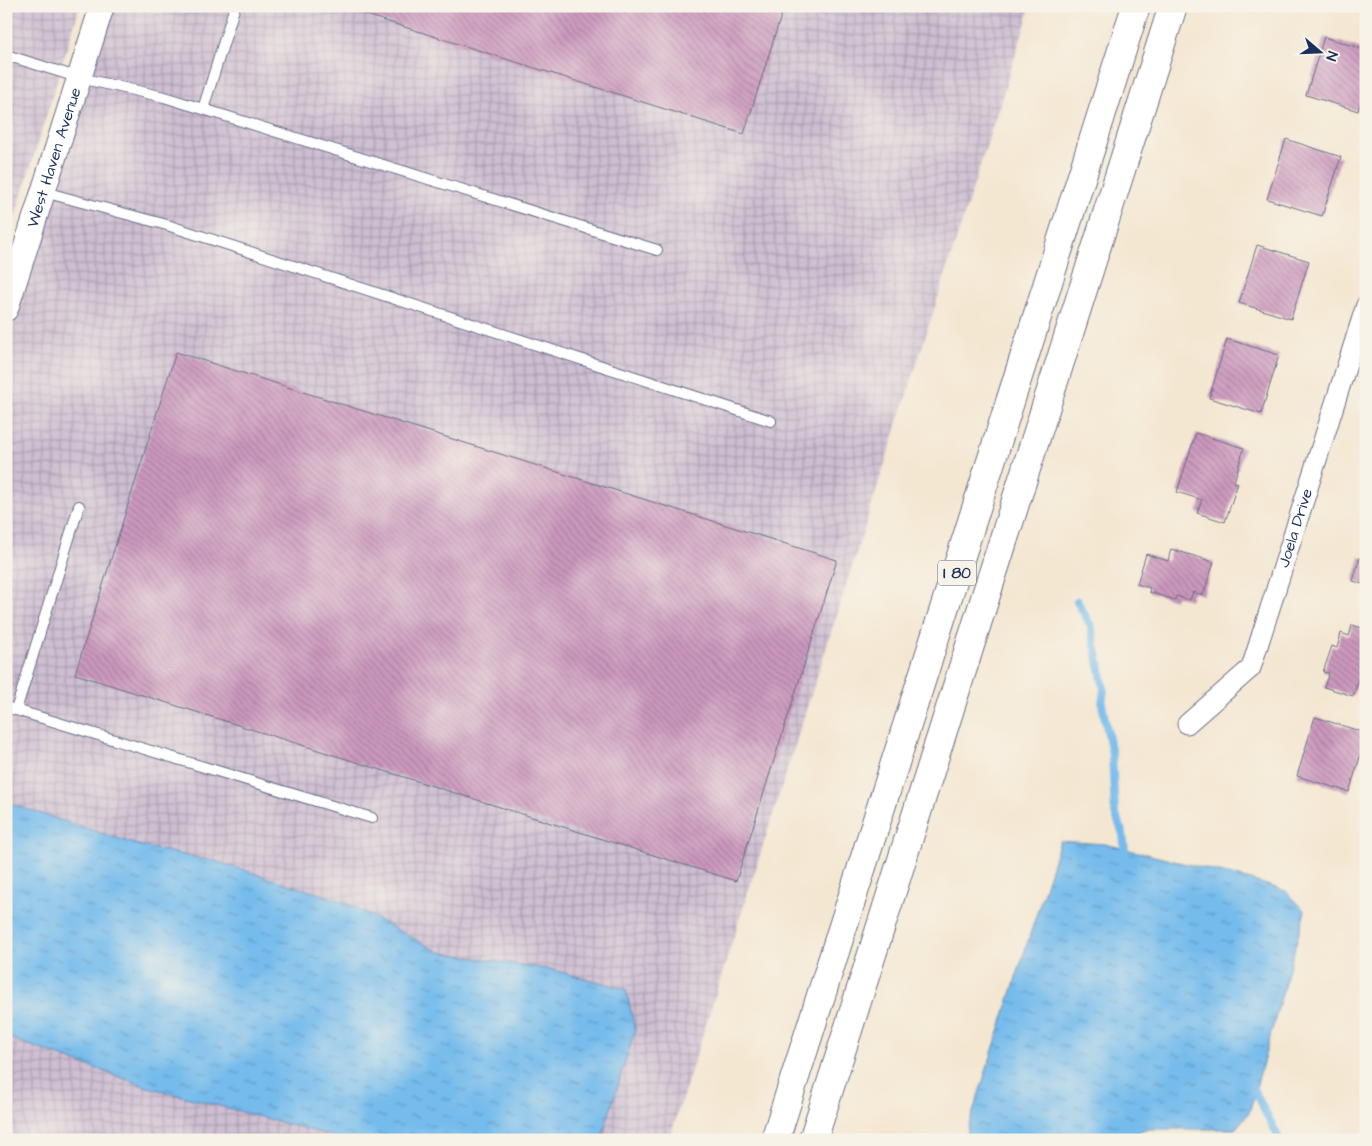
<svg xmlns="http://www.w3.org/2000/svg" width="1372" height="1146" font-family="'Architects Daughter',sans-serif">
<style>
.industrial{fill:url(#industrial-grid)}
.water{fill:url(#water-ripples);stroke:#4875a5}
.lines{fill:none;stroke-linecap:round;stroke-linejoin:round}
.stream{stroke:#74bbec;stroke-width:8}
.building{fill:url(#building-back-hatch)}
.service-casing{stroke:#676f87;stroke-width:12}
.minor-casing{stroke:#676f87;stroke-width:21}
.tertiary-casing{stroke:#676f87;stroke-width:26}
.motorway-casing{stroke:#676f87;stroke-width:30}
.service{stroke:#fff;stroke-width:10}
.minor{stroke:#fff;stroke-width:19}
.tertiary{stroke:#fff;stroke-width:24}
.motorway{stroke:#fff;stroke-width:28}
.labels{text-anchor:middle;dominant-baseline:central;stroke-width:4;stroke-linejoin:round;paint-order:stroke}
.shield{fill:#f7f3e8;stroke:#5d6a87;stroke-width:1}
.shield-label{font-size:15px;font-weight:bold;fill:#1b2f5e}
.street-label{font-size:16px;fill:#1b2f5e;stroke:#f7f3e8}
</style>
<defs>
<pattern id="industrial-grid" width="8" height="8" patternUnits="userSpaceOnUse" patternTransform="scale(1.25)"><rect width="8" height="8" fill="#cebed1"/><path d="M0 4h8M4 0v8" fill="none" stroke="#a69bad"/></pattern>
<pattern id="water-ripples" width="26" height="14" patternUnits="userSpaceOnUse" patternTransform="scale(1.25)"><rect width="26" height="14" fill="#74bbec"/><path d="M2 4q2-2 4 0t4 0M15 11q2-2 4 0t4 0" fill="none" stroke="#5e98c2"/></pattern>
<pattern id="building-back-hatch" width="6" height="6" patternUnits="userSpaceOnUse" patternTransform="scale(1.25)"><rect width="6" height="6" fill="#cc98bd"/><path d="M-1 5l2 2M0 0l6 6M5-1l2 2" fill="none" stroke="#a57c9d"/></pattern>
</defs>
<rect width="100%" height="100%" fill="#f7f3e8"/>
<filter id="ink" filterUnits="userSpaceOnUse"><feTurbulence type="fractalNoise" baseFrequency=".02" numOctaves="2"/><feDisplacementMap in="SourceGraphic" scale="10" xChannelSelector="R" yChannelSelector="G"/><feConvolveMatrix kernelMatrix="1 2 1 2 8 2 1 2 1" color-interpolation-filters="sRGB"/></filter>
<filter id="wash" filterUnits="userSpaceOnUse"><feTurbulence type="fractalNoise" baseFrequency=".0096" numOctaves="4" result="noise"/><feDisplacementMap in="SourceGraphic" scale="20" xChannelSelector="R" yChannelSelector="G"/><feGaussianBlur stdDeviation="1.12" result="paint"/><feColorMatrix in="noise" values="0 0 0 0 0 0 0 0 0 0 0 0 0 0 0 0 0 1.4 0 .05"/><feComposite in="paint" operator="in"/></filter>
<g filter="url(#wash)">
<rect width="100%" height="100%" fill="#f4e7d2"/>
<!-- industrial -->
<path class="industrial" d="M6 6H80L6 246Z
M114 6H1031L669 1140H6V347Z"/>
<!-- water -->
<path class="water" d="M11 804 141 846 218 862 345 902 439 952 553 970 626 989 635 1030 601 1140H347L148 1087 6 1037V805Z
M1060 841 1105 844 1244 878 1286 891 1305 911 1249 1113 1235 1129H1145L1121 1140H964Z"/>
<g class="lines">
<!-- stream -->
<path class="stream" d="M1077 601 1091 626 1104 689 1102 704 1112 754 1115 813 1123 834 1126 859
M1250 1083 1280 1140"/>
</g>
<g id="blocks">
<!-- building -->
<path class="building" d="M338 6H784L744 134Z
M1324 37 1366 50V85L1358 111 1306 95Z
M1286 139 1341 157 1322 216 1267 199Z
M1257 245 1309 261 1291 319 1239 303Z
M1227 339 1279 355 1261 414 1209 398Z
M176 352 837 560 736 881 75 674Z
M1196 433 1244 448 1234 482 1238 483 1225 522 1197 513 1202 500 1177 492Z
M1171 549 1214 562 1203 595 1193 592 1190 600 1176 596 1175 600 1149 592 1150 588 1137 584 1146 554 1168 561Z
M1360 557 1366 559V585L1353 581Z
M1352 625 1366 629V680L1359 678 1353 696 1324 687 1329 673 1323 672 1332 646 1337 648 1341 633 1349 636Z
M1315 717 1366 733V738L1349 792 1297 776Z"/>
</g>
</g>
<g filter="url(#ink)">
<use href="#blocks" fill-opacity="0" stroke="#676f87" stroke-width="1"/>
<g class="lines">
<defs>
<path id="service" d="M6 55 80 78 164 97 203 109 657 250
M203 109 235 6
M44 192 167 225 771 421
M6 707 372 818
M16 710 79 506"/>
<g id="minor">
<path id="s1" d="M1187 724 1251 668 1366 305"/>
</g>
<g id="tertiary">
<path id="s2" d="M6 309 102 6"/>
</g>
<path id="motorway" d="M775 1140 1136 6
M813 1140 1173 6"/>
</defs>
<!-- service casing -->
<use href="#service" class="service-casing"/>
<!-- minor casing -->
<use href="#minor" class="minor-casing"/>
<!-- tertiary casing -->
<use href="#tertiary" class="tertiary-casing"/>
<!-- motorway casing -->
<use href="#motorway" class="motorway-casing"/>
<!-- service -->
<use href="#service" class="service"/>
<!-- minor -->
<use href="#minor" class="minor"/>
<!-- tertiary -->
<use href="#tertiary" class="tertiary"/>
<!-- motorway -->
<use href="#motorway" class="motorway"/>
</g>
</g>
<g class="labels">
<!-- shield labels -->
<rect class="shield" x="938" y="560.5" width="38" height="25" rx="4"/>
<g class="shield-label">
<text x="957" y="573">I 80</text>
</g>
<!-- street labels -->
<g class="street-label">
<text stroke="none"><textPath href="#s2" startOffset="159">West Haven Avenue</textPath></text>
<text stroke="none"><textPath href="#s1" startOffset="232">Joela Drive</textPath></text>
</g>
</g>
<!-- margin -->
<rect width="1372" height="1146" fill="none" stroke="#f7f3e8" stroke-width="25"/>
<!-- north arrow -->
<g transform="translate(1320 52) rotate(109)" stroke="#f7f3e8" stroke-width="4" paint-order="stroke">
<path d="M0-4L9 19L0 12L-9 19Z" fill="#1b2f5e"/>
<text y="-8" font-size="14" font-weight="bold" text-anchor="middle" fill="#1b2f5e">N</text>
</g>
</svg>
